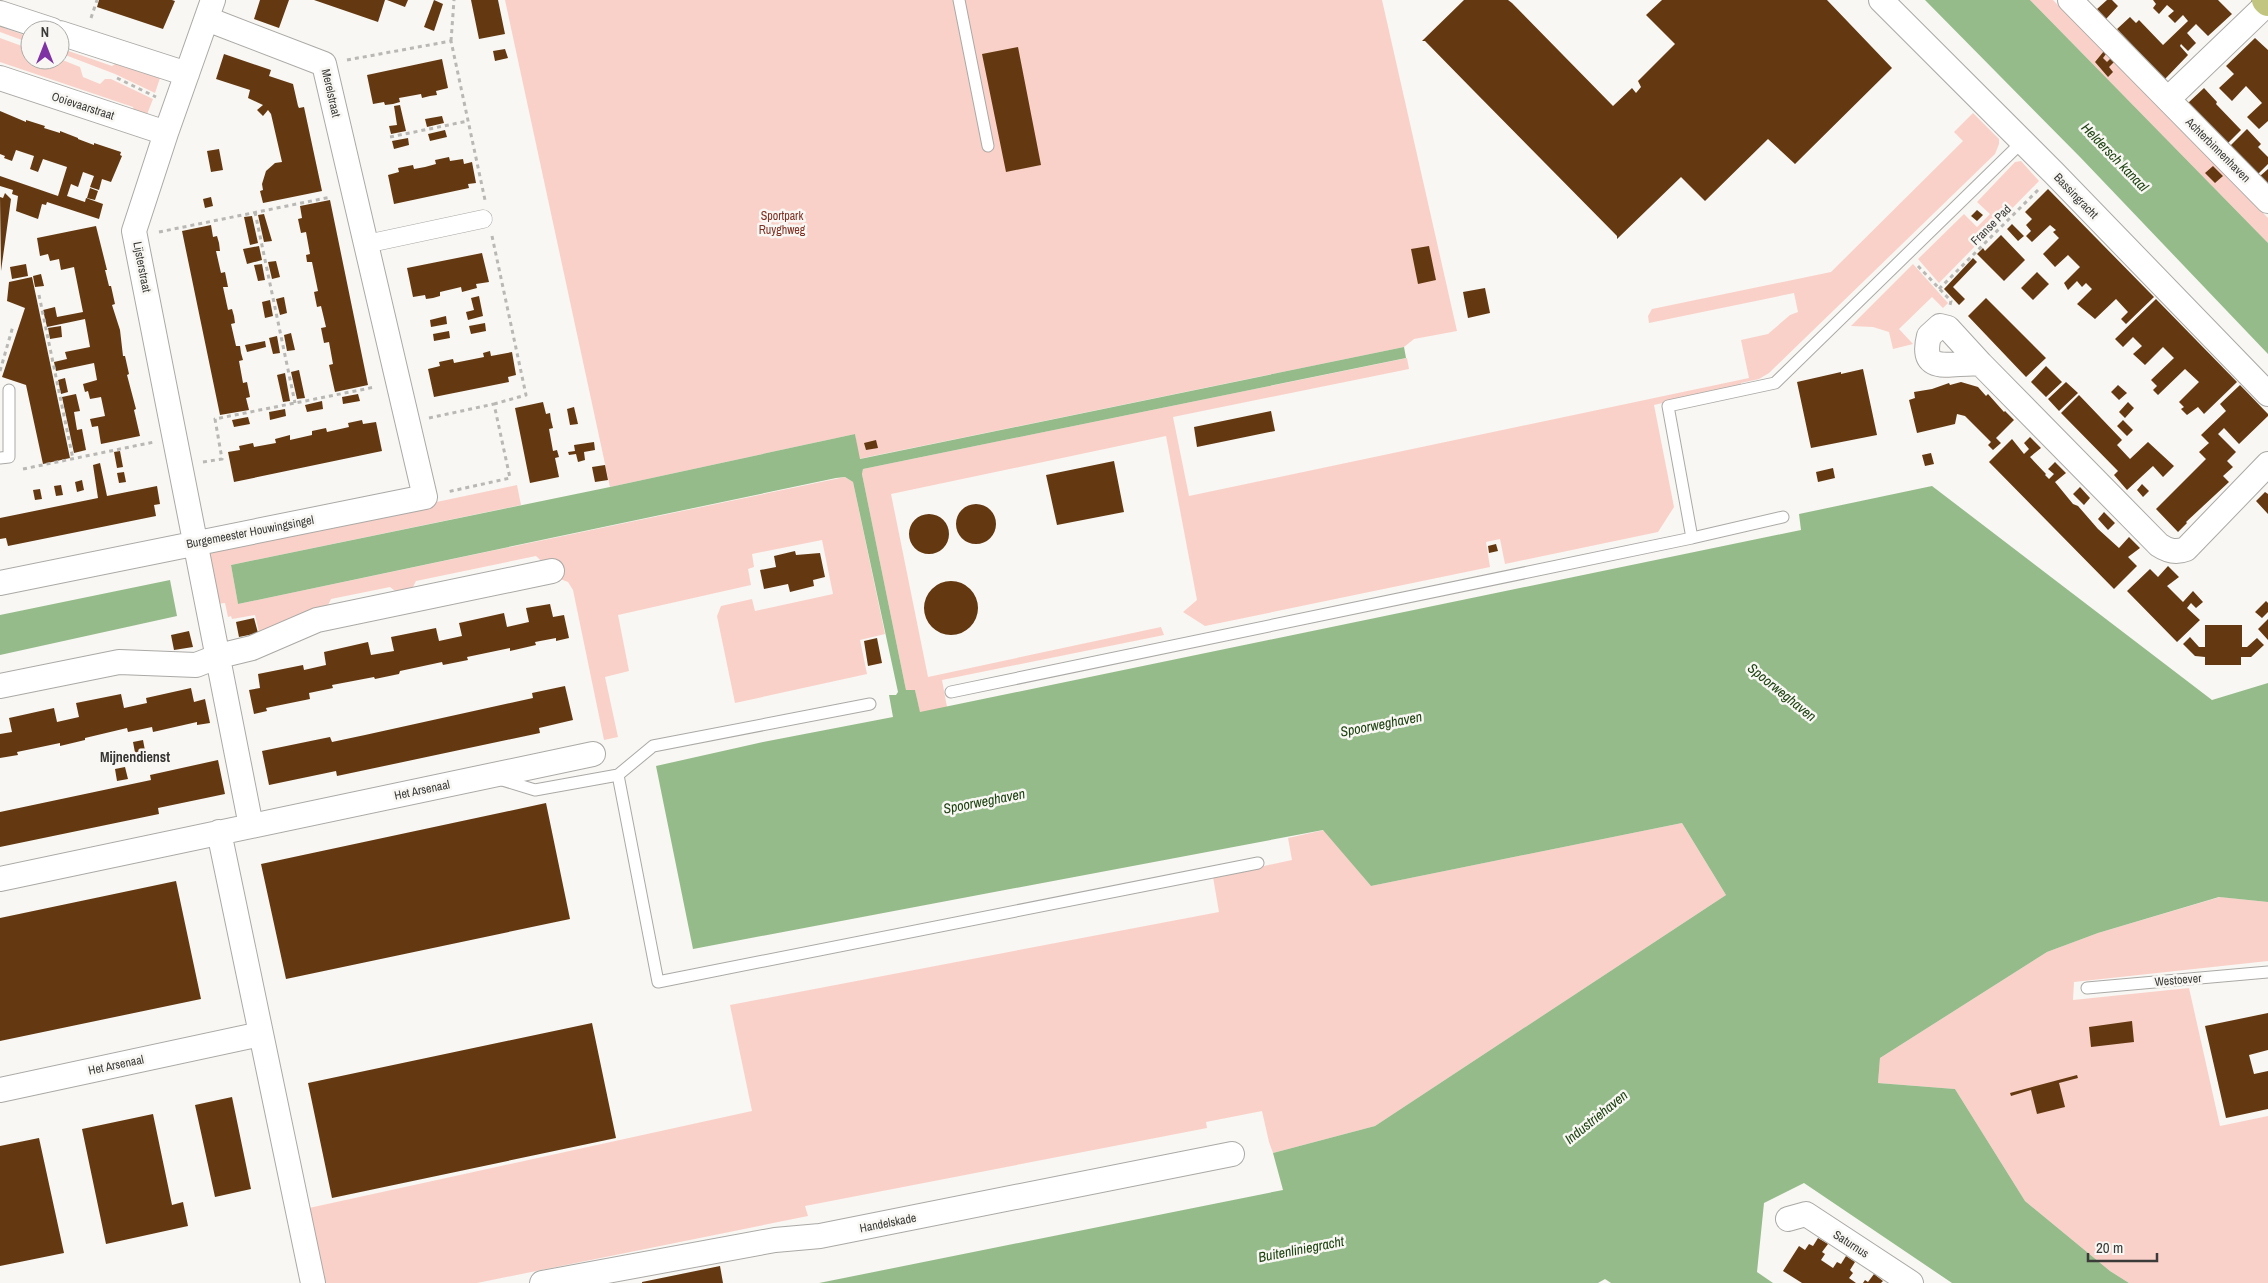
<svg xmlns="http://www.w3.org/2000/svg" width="2268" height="1283" font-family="'Archivo Narrow',sans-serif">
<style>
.green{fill:#fad1c8}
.water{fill:#95bb8a}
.building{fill:#643911}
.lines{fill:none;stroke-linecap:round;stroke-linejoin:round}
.service-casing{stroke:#aaa9a6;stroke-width:13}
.pedestrian-casing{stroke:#aaa9a6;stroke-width:19}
.minor-casing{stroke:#aaa9a6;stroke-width:26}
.primary-casing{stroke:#777b31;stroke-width:29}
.path{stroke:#b9b8b5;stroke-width:3;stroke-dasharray:4 4;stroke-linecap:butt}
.service{stroke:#fff;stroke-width:11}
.pedestrian{stroke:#fff;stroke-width:18}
.minor{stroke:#fff;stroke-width:24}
.primary{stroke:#c1c580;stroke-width:28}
.labels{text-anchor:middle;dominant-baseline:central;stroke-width:5;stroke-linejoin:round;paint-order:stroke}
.street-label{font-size:12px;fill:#3b3b39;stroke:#f8f7f3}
.park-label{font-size:12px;fill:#7e3022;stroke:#f8f7f3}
.water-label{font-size:14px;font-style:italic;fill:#1d4210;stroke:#f8f7f3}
.neighbourhood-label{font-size:14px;font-weight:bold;fill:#353331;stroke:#f8f7f3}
</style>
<rect width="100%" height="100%" fill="#f8f7f3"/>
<!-- green -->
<path class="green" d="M505 0H1382L1457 331 1414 339 1404 347 868 457 859 459 855 434 610 487Z
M2030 0H2053L2268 218V243Z
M0 19 4 28 30 37V43L0 32Z
M0 38 30 49V60L60 59 80 67 83 77 100 84 105 79H111L153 99 146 117 135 116 133 107 0 62Z
M60 48 112 66 121 60 159 75 160 78 155 93 115 74 60 53Z
M1973 113 1999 139V144L1995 154 1769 373 1759 379 1741 383V385L1654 405 1674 507 1658 532 1505 564 1500 539 1486 542 1490 567 1205 626 1183 612 1197 600 1166 436 891 494 928 677 1161 627 1164 635 942 680 947 707 920 713 915 690H906L862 474 863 469 1407 358 1409 369 1173 417 1189 496 1749 378 1741 340 1768 334 1790 315 1798 312 1794 293 1649 323 1648 316 1652 309 1831 272 1963 141 1954 132Z
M2021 161 2039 181 1939 283 1918 259 1964 214 1977 227 1990 214 1977 202 2015 162Z
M1913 264 1948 303 1943 308 1932 297 1899 329 1913 344 1893 349 1889 332 1873 327 1851 326Z
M845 477 853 482 885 634 860 640 867 674 735 703 717 616 721 606 752 599 755 611 833 594 822 540 752 554 754 567 748 569 751 585 618 615 629 671 605 677 618 737 604 740 573 590 568 582 560 579 536 556 416 581 411 591 399 594 390 587 331 599 326 609 259 632 255 615 232 619 231 616 228 617 225 603 216 604 207 557 214 549 517 485 521 505 231 565 238 604Z
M1682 823 1726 895 1375 1126 1273 1153 1269 1142 1262 1111 1206 1122 1207 1128 805 1206 808 1216 477 1283H326L309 1208 752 1111 730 1005 1219 912 1213 877 1292 860 1288 838 1324 830 1371 886Z
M2220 897 2268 902V961L2074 982 2073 1000 2189 988 2220 1126 2268 1116V1283H2129L2110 1271 2025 1201 1955 1089 1878 1083 1880 1058 2047 952 2098 933Z"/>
<!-- water -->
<path class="water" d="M1925 0H2030L2268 243V354L2080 157Z
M1404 347 1406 358 863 469 862 474 906 690H915L920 712 1801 530 1799 514 1932 486 2212 700 2268 683V902L2219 897 2098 933 2047 952 1880 1058 1878 1083 1955 1089 2025 1201 2110 1271 2129 1283H1952L1804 1183 1764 1203 1757 1272 1773 1283H1611L1605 1279 1598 1283H819L1283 1190 1273 1153 1375 1126 1726 895 1682 823 1371 886 1323 830 693 949 656 766 763 742 893 717 889 695H896L898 692 853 482 845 477 836 478 238 604 231 565 610 487 855 434 860 459Z
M170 580 177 616 0 655V615Z"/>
<!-- building -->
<path class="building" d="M99 0H172L175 1 163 29 97 7Z
M260 0H289L279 28 254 19Z
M314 0H385L378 22Z
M387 0H408L405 7Z
M434 0 443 4 434 31 424 27Z
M471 0H498L505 34 479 39Z
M1464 0H1508L1512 3 1613 106 1632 88 1636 93 1641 87 1638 81 1675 44 1646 15 1662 0H1827L1892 68 1795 164 1768 139 1705 201 1681 177 1617 239V236L1473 90 1425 41H1422Z
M2107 0H2112L2118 6 2106 19 2097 9Z
M2153 0H2218L2232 14 2208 36 2196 24 2187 33 2196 43 2188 51 2181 44 2180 46 2188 55 2165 79 2117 29 2130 17 2136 23 2139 20 2163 45 2188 21 2183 15 2175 23 2168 16 2174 11 2167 5 2159 14 2153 8 2156 4Z
M2255 38 2268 50V121L2259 129 2247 117 2262 103 2246 86 2232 101 2219 88 2234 74 2226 66Z
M1018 47 1041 165 1006 172 982 54Z
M505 49 508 58 495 61 493 51Z
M2104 51 2106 54 2103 58 2107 62 2111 58 2115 61 2109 67 2113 72 2108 77 2095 62Z
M224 54 271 70 269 76 293 84 298 106 299 108 304 107 322 191 263 203 260 191 263 190 262 184 266 171 275 163 282 162 271 114 268 110 263 116 257 110 263 105 248 98 250 90 216 79Z
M442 59 448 88 436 91 437 95 430 96 422 98 421 94 399 98 400 102 393 104 385 105 384 102 373 104 367 75Z
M2204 88 2217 102 2216 104 2241 130 2228 143 2188 103Z
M400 105 406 131 391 134 389 126 397 125 394 106Z
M0 111 26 122V120L45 126 44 128 60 133V131L78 138V139L94 145V143L121 152 120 155 122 156 111 182 102 179 99 190 90 187 94 176 83 172 78 187 71 184 67 196 85 202 86 198 103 204 99 219 47 202 46 205 42 204 38 219 16 211 18 196 12 194 13 190 0 186V176L58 196 67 167 43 159 38 172 30 169 34 156 16 150 12 161 4 158 5 156 0 154Z
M442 116 444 123 427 127 425 119Z
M2247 129 2261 144 2258 147 2268 157V164L2258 174 2230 146Z
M445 130 447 137 430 141 428 134Z
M408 138 409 145 394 149 392 141Z
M219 149 223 170 211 172 207 151Z
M449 157 450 161 463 159 464 164 472 162 476 183 468 184 469 188 394 204 388 175 399 172 398 168 413 165 414 169 425 167 436 164 435 160Z
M2213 166 2223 176 2215 183 2205 173Z
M2268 169V184L2260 176Z
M90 188 98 191 95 200 87 198Z
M2048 189 2154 297 2126 324 2121 319 2128 312 2116 299 2095 319 2077 304 2092 289 2086 283 2082 287 2077 281 2068 290 2064 283 2080 267 2068 255 2055 267 2043 254 2059 238 2053 232 2056 230 2050 225 2032 242 2026 236 2031 231 2026 225 2032 219 2025 212Z
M5 193 11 199 1 271 0 197 3 198Z
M211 197 213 206 205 208 203 199Z
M330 200 368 385 335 392 329 365 333 364 329 342 324 343 321 328 326 327 321 306 317 307 314 292 318 291 312 262H307L306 255 310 254 306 232 301 233 298 219 302 218 300 206Z
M1977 210 1983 215 1977 221 1971 216Z
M264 214 272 241 264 242 258 215Z
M252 216 258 243 250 245 244 217Z
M2012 224 2024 236 2018 241 2007 229Z
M211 225 213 237 217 236 219 243 220 251H216L221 273 225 272 228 287H223L228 310 232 309 234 316 235 323 231 324 236 346H240L241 353 243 360 239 361 243 383 247 382 250 397 246 398 249 410 220 415 182 231Z
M96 226 107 270H105L109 286H111L115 304 112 305 120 330 123 356H125L129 374 127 375 136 409 134 410 140 436 101 444 98 426 92 427 90 419 105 416 101 397 90 399 88 391 85 392 83 384 97 380 94 363 56 371 54 362 67 359 65 352 90 347 85 319 47 327 43 310 55 307 57 317 83 312 74 267 61 270 59 259 50 261 48 254 40 256 37 238Z
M2001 235 2025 260 2004 281 1977 254 1983 248 1985 251Z
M259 246 262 260 247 264 243 249Z
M1429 246 1436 280 1418 284 1411 249Z
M482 253 489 282 476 284 477 288 462 292 461 287 440 292V296L433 298 426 299 425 295 413 297 407 268Z
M1973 258 1977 262 1953 287 1965 299 1959 305 1944 289Z
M276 261 280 277 272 279 268 262Z
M26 264 28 276 12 279 10 267Z
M262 264 265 280 258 281 254 265Z
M2037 272 2049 284 2033 300 2021 288Z
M41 274 44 286 35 287 33 276Z
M32 277 70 458 43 464 26 385 2 377 25 308 7 301 9 282Z
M1485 288 1490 313 1468 318 1463 292Z
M479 296 483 316 468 320 466 312 474 310 471 298Z
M284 297 287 313 280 315 276 299Z
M1986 298 2046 358 2026 377 1968 316Z
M2156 299 2237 382 2204 414 2198 407 2187 415 2181 409 2184 407 2179 402 2199 382 2185 369 2158 395 2153 390 2157 386 2151 380 2174 358 2163 347 2145 365 2133 354 2142 346 2133 337 2123 347 2115 339Z
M270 300 273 316 265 318 262 302Z
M446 316 447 324 431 327 430 320Z
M485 323 486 331 471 334 469 326Z
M61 326 62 337 50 339 48 328Z
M449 331 450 338 434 341 433 334Z
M291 333 295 350 287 351 284 335Z
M277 336 280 353 273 354 269 338Z
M265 341 266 347 247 352 245 345Z
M490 351 491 356 512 352 516 375 508 377 509 382 434 397 428 369 440 366 439 362 453 359 454 363 484 357 483 353Z
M2046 366 2062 382 2046 397 2031 382Z
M1863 369 1877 435 1811 448 1797 382 1841 372V374Z
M299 370 305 398 297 399 291 372Z
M285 373 290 401 283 402 277 375Z
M65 378 68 392 61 394 58 380Z
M1961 382 1978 387 1986 396 1988 394 2004 412 2005 411 2014 420 1996 438 2001 443 1993 450 1988 445 1991 442 1965 416 1957 414 1955 424 1917 433 1909 400 1915 398 1914 392 1932 389 1949 383 1950 385Z
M2066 382 2078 393 2059 411 2048 399Z
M2118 385 2127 393 2119 400 2111 392Z
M2240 385 2268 414V416L2239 444 2224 428 2218 434 2236 452 2227 461 2233 467 2223 476 2229 482 2186 522 2187 523 2178 532 2156 509 2206 459 2199 452 2209 443 2201 435 2226 411 2220 404Z
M76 394 80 411 74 412 77 430 82 429 86 450 74 453 62 397Z
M358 394 360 401 343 404 342 397Z
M2079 395 2122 440 2117 445 2130 459 2148 442 2174 466 2163 477 2153 466 2127 490 2114 475 2118 471 2061 413Z
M322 401 323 409 307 412 305 405Z
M543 402 546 414 550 413 551 420 553 428 549 429 553 451 557 450 559 457 555 458 559 477 530 483 515 408Z
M2128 402 2134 408 2125 418 2119 412Z
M574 407 578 424 570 425 567 409Z
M285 409 286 416 270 420 269 412Z
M1271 411 1275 431 1197 447 1194 427Z
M248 417 250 424 234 427 232 420Z
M362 420 363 424 376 422 382 451 234 482 228 452 240 450 239 446 253 443 254 447 276 443 275 439 290 435V440L312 435V431L326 428 327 432 349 427 348 423Z
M2123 420 2133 430 2127 436 2117 426Z
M2030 437 2041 448 2030 457 2046 474 2045 475 2049 479 2054 474 2048 469 2055 462 2066 473 2055 482 2073 504 2078 506 2098 529 2119 548 2129 537 2140 548 2128 557 2137 566 2114 589 1989 462 2012 439 2024 454 2029 449 2024 443Z
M876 440 878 448 866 450 864 443Z
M594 442 595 450 584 452 585 460 578 462 576 454 569 455 568 452 575 451 574 445Z
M120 451 123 467 117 468 114 452Z
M1931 453 1934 464 1925 466 1922 455Z
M1114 461 1124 512 1057 525 1046 475Z
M100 463 107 496 157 486 160 504 154 505 156 516 8 546 6 538 0 539V518L98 498 93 465Z
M605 465 608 480 595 482 592 467Z
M1833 468 1835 478 1818 482 1816 472Z
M124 472 126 482 119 483 117 473Z
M82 480 84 490 77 492 75 482Z
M2142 484 2149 491 2143 497 2137 490Z
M61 485 63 495 56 496 54 486Z
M2080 487 2090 498 2084 505 2073 494Z
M40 489 42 499 35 500 33 490Z
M2265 492 2268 494V514L2256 501Z
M956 524a20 20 0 1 1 40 0a20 20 0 1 1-40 0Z
M2104 512 2115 523 2108 530 2098 519Z
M909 534a20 20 0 1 1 40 0a20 20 0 1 1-40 0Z
M1496 544 1498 551 1489 553 1488 546Z
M795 551 796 555 820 553 825 577 813 580 814 586 790 592 788 584 764 589 760 570 776 567 774 556Z
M2168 566 2179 577 2167 586 2183 602 2193 591 2203 602 2196 608 2191 603 2187 608 2200 620 2177 642 2127 591 2150 569 2158 577Z
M924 608a27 27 0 1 1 54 0a27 27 0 1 1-54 0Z
M2266 601 2268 603V612L2262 618 2255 612Z
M550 604 553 617 564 615 569 638 556 641V638L535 642 536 645 510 651V648L467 657 468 660 443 665 442 662 400 671 399 674 375 679 374 677 332 685 333 688 309 693 310 699 266 708 267 711 254 714 249 690 260 688 258 674 303 665 304 670 326 665 324 652 368 642 371 655 394 651 391 637 436 628 439 641 462 636 459 623 504 613 507 627 529 622 526 608Z
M254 618 258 633 239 637 236 622Z
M2268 619V640L2258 629Z
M2205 625H2242V647H2247L2257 638 2264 645 2251 657H2241V665H2205V657L2195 656 2183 644 2190 637 2199 647H2205Z
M189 631 193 647 174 650 171 635Z
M877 638 882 663 868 666 864 641Z
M565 686 573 720 539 728 540 733 337 776 336 771 269 785 262 751 330 737 332 742 365 735 533 698 532 693Z
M191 688 194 702 205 699 210 723 197 725V722L153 732 152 727 128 732 127 728 85 738V740L60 746V743L17 752 18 755 0 758V734L12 732 9 718 54 708 57 722 79 717 76 703 121 694 124 708 147 703 146 698Z
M143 740 147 761 137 763 133 742Z
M218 760 225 794 158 808 159 814 0 847V812L151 780 150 775Z
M125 767 128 779 117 781 115 769Z
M546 803 570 919 286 979 261 864Z
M176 881 201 999 0 1041V918Z
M2268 1013V1050L2249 1055 2254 1074 2268 1071V1109L2226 1118 2205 1026Z
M2132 1021 2134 1042 2091 1047 2089 1027Z
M592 1023 616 1138 332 1198 308 1083Z
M2077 1075 2078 1078 2059 1083 2065 1107 2037 1114 2031 1090 2011 1096 2010 1093Z
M232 1097 251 1189 215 1197 195 1105Z
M153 1114 172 1205 183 1202 188 1226 106 1244 82 1129Z
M39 1138 64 1253 0 1266V1146Z
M1818 1238 1828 1244 1822 1252 1825 1254 1821 1260 1833 1268 1837 1262 1841 1264 1846 1256 1855 1262 1850 1270 1853 1273 1849 1278 1856 1283H1802L1783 1271 1799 1246 1805 1250 1809 1244 1813 1246Z
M720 1266 723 1283H642V1282Z
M1874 1274 1883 1281 1881 1283H1863L1865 1280 1868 1282Z"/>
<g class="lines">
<defs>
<path id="service" d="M959 0 988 146
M0 458 9 457V390
M1783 517 1692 538 1668 406 1775 383 2022 142
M951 692 1692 538
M618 775 658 982 1258 863
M499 779 535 790 618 775 653 746 870 704
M2087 988 2268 972"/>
<path id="pedestrian" d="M366 244 483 219"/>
<path id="minor" d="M213 0 166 133 134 231 251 826
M1881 0 2054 173 2268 394
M2070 0 2268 201
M0 13 52 30
M60 33 187 74
M0 78 166 133
M2168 99 2268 3
M1981 364C1957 360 1918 379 1929 336L1940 326 1948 328 1981 364 2159 545C2168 551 2176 553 2186 549L2268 464
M0 583 425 497 324 64 207 19
M0 686 119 662 196 665 219 656 252 648 317 620 552 571
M219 832 313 1283
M0 879 593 754
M0 1090 261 1034
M1788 1219 1806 1214 1911 1283
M542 1283 775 1240 820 1236 1232 1154"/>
<path id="primary" d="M2266 0 2268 2"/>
</defs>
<!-- service casing -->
<use href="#service" class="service-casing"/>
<!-- pedestrian casing -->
<use href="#pedestrian" class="pedestrian-casing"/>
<!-- minor casing -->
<use href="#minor" class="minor-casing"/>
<!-- primary casing -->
<use href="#primary" class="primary-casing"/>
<!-- path -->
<path class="path" d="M91 18 97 0
M451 41 454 0
M347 60 451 41 485 200
M117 78 156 97
M390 137 468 121
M255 212 295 403
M159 232 331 197
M492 236 526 395 494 404
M1918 266 1951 301 1950 305
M1939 289 2038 190
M39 295 73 459
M0 371 13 326
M429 418 494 404 510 478 447 492
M203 462 222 459 215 419 375 387
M23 469 154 442"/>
<!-- service -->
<use href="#service" class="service"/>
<!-- pedestrian -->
<use href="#pedestrian" class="pedestrian"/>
<!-- minor -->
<use href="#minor" class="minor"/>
<!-- primary -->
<use href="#primary" class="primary"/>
</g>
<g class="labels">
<!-- street labels -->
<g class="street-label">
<text transform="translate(331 93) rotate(77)">Merelstraat</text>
<text transform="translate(83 106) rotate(18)">Ooievaarstraat</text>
<text transform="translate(2218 150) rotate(45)">Achterbinnenhaven</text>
<text transform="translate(2076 196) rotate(46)">Bassingracht</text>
<text transform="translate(1991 225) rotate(-45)">Franse Pad</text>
<text transform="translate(142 267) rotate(79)">Lijsterstraat</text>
<text transform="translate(250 532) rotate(-11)">Burgemeester Houwingsingel</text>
<text transform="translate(422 790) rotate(-12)">Het Arsenaal</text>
<text transform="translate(2178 980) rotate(-5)">Westoever</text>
<text transform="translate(116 1065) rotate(-12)">Het Arsenaal</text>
<text transform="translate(888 1223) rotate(-11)">Handelskade</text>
<text transform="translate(1851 1244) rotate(33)">Saturnus</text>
</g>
<!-- park labels -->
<g class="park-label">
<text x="782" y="216">Sportpark<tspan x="782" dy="14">Ruyghweg</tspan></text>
</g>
<!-- water labels -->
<g class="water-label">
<text transform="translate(2115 157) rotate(46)">Heldersch kanaal</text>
<text transform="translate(1782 692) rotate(39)">Spoorweghaven</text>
<text transform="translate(1381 724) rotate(-11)">Spoorweghaven</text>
<text transform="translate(984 801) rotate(-11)">Spoorweghaven</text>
<text transform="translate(1596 1117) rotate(-39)">Industriehaven</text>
<text transform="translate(1301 1249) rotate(-11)">Buitenliniegracht</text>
</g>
<!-- neighbourhood labels -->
<g class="neighbourhood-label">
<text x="135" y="757">Mijnendienst</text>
</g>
</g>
<!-- north arrow -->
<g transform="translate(45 45)"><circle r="24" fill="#f8f7f3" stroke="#acaca9"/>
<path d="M0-4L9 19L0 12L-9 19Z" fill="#7f32a4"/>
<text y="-8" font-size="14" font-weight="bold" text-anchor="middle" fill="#3b3b39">N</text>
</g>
<!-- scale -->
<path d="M2088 1253v8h69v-8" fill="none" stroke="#3b3b39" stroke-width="2.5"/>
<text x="2096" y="1253" font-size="15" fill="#3b3b39" stroke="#f8f7f3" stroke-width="4" paint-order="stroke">20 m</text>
</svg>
